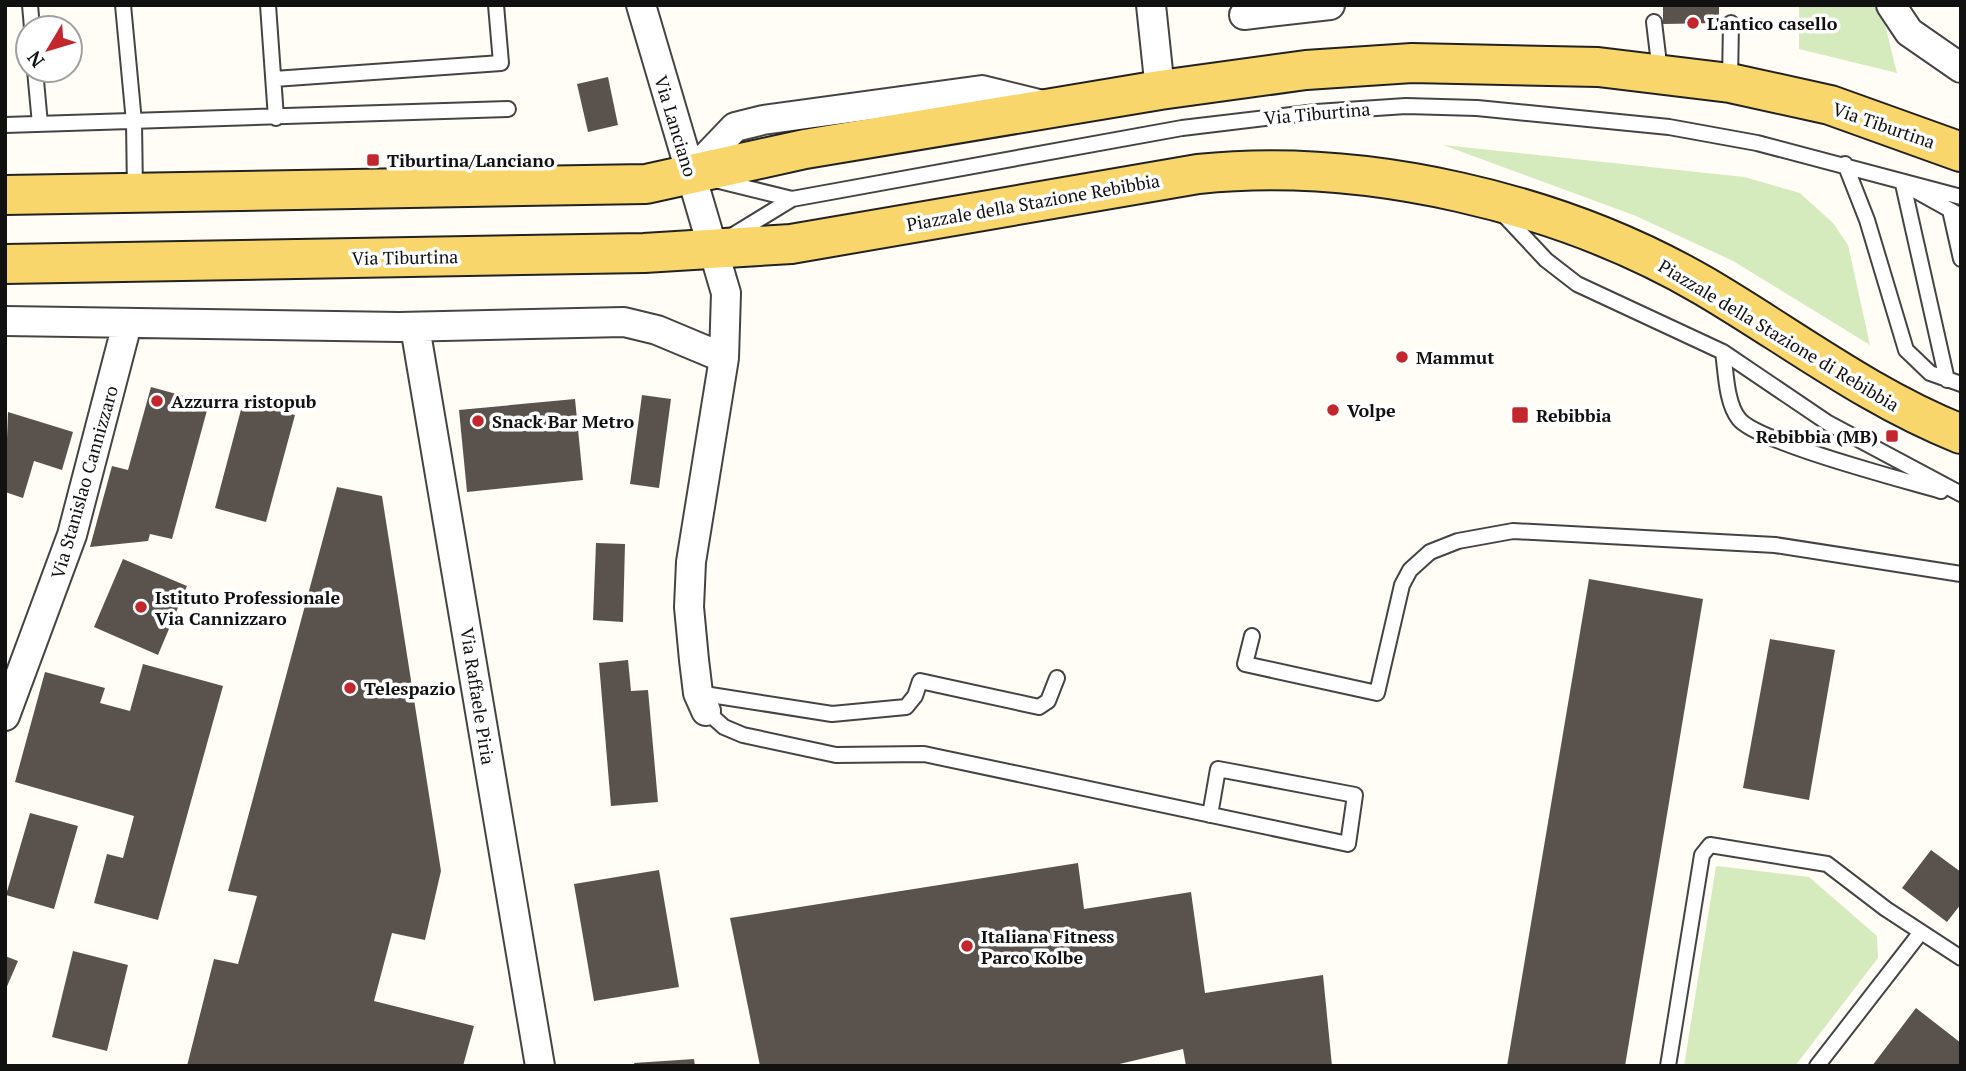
<svg xmlns="http://www.w3.org/2000/svg" width="1966" height="1071" font-family="'PT Serif',serif">
<style>
.grass{fill:#d5ebbd}
.building{fill:#5a524d}
.lines{fill:none;stroke-linecap:round;stroke-linejoin:round}
.lane-casing{stroke:#444;stroke-width:18}
.street-casing{stroke:#444;stroke-width:32}
.primary-casing{stroke:#222;stroke-width:42}
.lane{stroke:#fff;stroke-width:14}
.street{stroke:#fff;stroke-width:28}
.primary{stroke:#f9d66b;stroke-width:38}
.poi-dot{fill:#c4262e;stroke:#fff;stroke-width:2.5}
.labels{text-anchor:middle;dominant-baseline:central;stroke-width:7;stroke-linejoin:round;paint-order:stroke}
.poi-label{font-size:18px;font-weight:bold;fill:#111;stroke:#fff;text-anchor:start}
.street-label{font-size:18px;fill:#111;stroke:#fff}
</style>
<rect width="100%" height="100%" fill="#fffdf5"/>
<!-- grass -->
<path class="grass" d="M1799 5H1880L1897 73 1799 49Z
M1443 145 1744 177 1800 193 1833 223 1848 245 1870 345 1733 261 1636 216Z
M1716 866 1809 877 1877 936 1878 958 1795 1066H1684Z"/>
<!-- building -->
<path class="building" d="M1663 5H1719V23L1663 24Z
M608 77 618 125 588 132 577 84Z
M151 387 209 403 172 539 150 534 148 541 90 547 112 466 128 470Z
M642 395 671 399 659 488 630 484Z
M575 399 583 480 467 492 459 410Z
M243 402 295 415 266 522 215 508Z
M8 412 73 432 62 470 34 461 23 498 5 492Z
M337 487 382 496 441 871 425 940 392 933 374 1001 474 1026 463 1066H187L214 959 238 964 257 896 228 891Z
M596 543 625 544 623 622 593 620Z
M123 559 187 586 158 655 94 627Z
M1589 579 1703 599 1625 1066H1507Z
M1770 639 1835 650 1809 800 1743 788Z
M628 660 631 691 648 690 658 802 611 806 599 663Z
M143 664 223 686 158 920 94 903 107 854 123 858 134 816 15 782 45 672 105 688 100 703 130 711Z
M30 813 78 826 54 909 6 895Z
M1931 850 1961 872V904L1947 922 1902 888Z
M1078 863 1084 909 1191 892 1205 993 1323 975 1332 1066H1186L1183 1049 1111 1066H760L730 918Z
M659 870 679 987 594 1001 574 884Z
M73 951 128 965 107 1051 52 1037Z
M5 956 18 961 5 991Z
M1916 1008 1961 1043V1066H1872Z
M694 1059 695 1066H635L634 1063Z"/>
<g class="lines">
<defs>
<path id="lane" d="M30 5 32 28
M123 5 134 122 135 192
M268 5 276 118
M1654 22 1660 72
M35 70 40 124
M274 79 501 63 496 5
M1730 81 1731 23
M5 125 508 109
M1845 164 1867 220 1906 350 1930 373 1961 384
M715 180 792 199
M1903 184 1947 380
M1916 191 1961 216
M1950 210 1961 259
M1503 214 1546 260 1577 284 1723 352 1828 423 1961 494
M730 237 792 199 1182 128 1316 112 1406 106 1477 108 1669 127 1757 143 1961 197
M1723 352C1726 372 1726 403 1739 419 1757 442 1904 480 1941 491
M1252 636 1245 664 1377 693 1402 585 1410 570 1430 552 1458 541 1513 531 1775 545 1961 574
M698 693 832 714 906 707 915 696 920 681 1039 707 1048 701 1057 678
M706 711 724 727 743 735 836 755 924 754 1348 844 1355 795 1218 769 1210 815
M1668 1066 1702 855 1710 845 1827 864 1886 909 1961 958
M1817 1066 1921 932"/>
<path id="street" d="M641 5 726 293 724 358 691 562 689 607 694 660 698 693 706 711
M1151 5 1160 90
M1891 5 1909 32 1961 68
M1244 15 1330 5
M690 174 735 127 763 120 982 90 1043 105
M5 321 399 327 624 322 657 330 724 358
M415 327 540 1066
M5 716 72 535 127 324"/>
<path id="primary" d="M5 195 646 184 805 149 1160 90 1306 70 1412 63 1598 67 1730 83 1830 105 1961 152
M5 264 644 253 791 244 1198 174C1364 157 1560 202 1704 286 1789 336 1868 397 1961 434"/>
</defs>
<!-- lane casing -->
<use href="#lane" class="lane-casing"/>
<!-- street casing -->
<use href="#street" class="street-casing"/>
<!-- primary casing -->
<use href="#primary" class="primary-casing"/>
<!-- lane -->
<use href="#lane" class="lane"/>
<!-- street -->
<use href="#street" class="street"/>
<!-- primary -->
<use href="#primary" class="primary"/>
</g>
<!-- markers -->
<g class="poi-dot">
<circle cx="1693" cy="23" r="7"/>
<rect x="366" y="153" width="14" height="14" rx="3.5"/>
<circle cx="1402" cy="357" r="7"/>
<circle cx="157" cy="401" r="7"/>
<circle cx="1333" cy="410" r="7"/>
<rect x="1511" y="406" width="18" height="18" rx="3.5"/>
<circle cx="478" cy="421" r="7"/>
<rect x="1885" y="429" width="14" height="14" rx="3.5"/>
<circle cx="141" cy="607" r="7"/>
<circle cx="350" cy="688" r="7"/>
<circle cx="967" cy="946" r="7"/>
</g>
<g class="labels">
<!-- poi labels -->
<g class="poi-label">
<text x="1707" y="23">L'antico casello</text>
<text x="387" y="160">Tiburtina/Lanciano</text>
<text x="1416" y="357">Mammut</text>
<text x="171" y="401">Azzurra ristopub</text>
<text x="1347" y="410">Volpe</text>
<text x="1536" y="415">Rebibbia</text>
<text x="492" y="421">Snack Bar Metro</text>
<text x="1878" y="436" text-anchor="end">Rebibbia (MB)</text>
<text x="155" y="597">Istituto Professionale<tspan x="155" dy="21">Via Cannizzaro</tspan></text>
<text x="364" y="688">Telespazio</text>
<text x="981" y="936">Italiana Fitness<tspan x="981" dy="21">Parco Kolbe</tspan></text>
</g>
<!-- street labels -->
<g class="street-label">
<text transform="translate(1317 113) rotate(-5)">Via Tiburtina</text>
<text transform="translate(1884 125) rotate(19)">Via Tiburtina</text>
<text transform="translate(676 126) rotate(73)">Via Lanciano</text>
<text transform="translate(1033 202) rotate(-10)">Piazzale della Stazione Rebibbia</text>
<text transform="translate(405 257) rotate(-1)">Via Tiburtina</text>
<text transform="translate(1779 335) rotate(31)">Piazzale della Stazione di Rebibbia</text>
<text transform="translate(84 482) rotate(-74)">Via Stanislao Cannizzaro</text>
<text transform="translate(478 696) rotate(81)">Via Raffaele Piria</text>
</g>
</g>
<!-- border -->
<rect width="1966" height="1071" fill="none" stroke="#111111" stroke-width="14"/>
<!-- north arrow -->
<g transform="translate(49 49) rotate(232)"><circle r="33" fill="#ffffff" stroke="#a0a0a0" stroke-width="2"/>
<path d="M0-5L12 26L0 18L-12 26Z" fill="#c4262e"/>
<text y="-10" font-size="19" font-weight="bold" text-anchor="middle" fill="#111111">N</text>
</g>
</svg>
